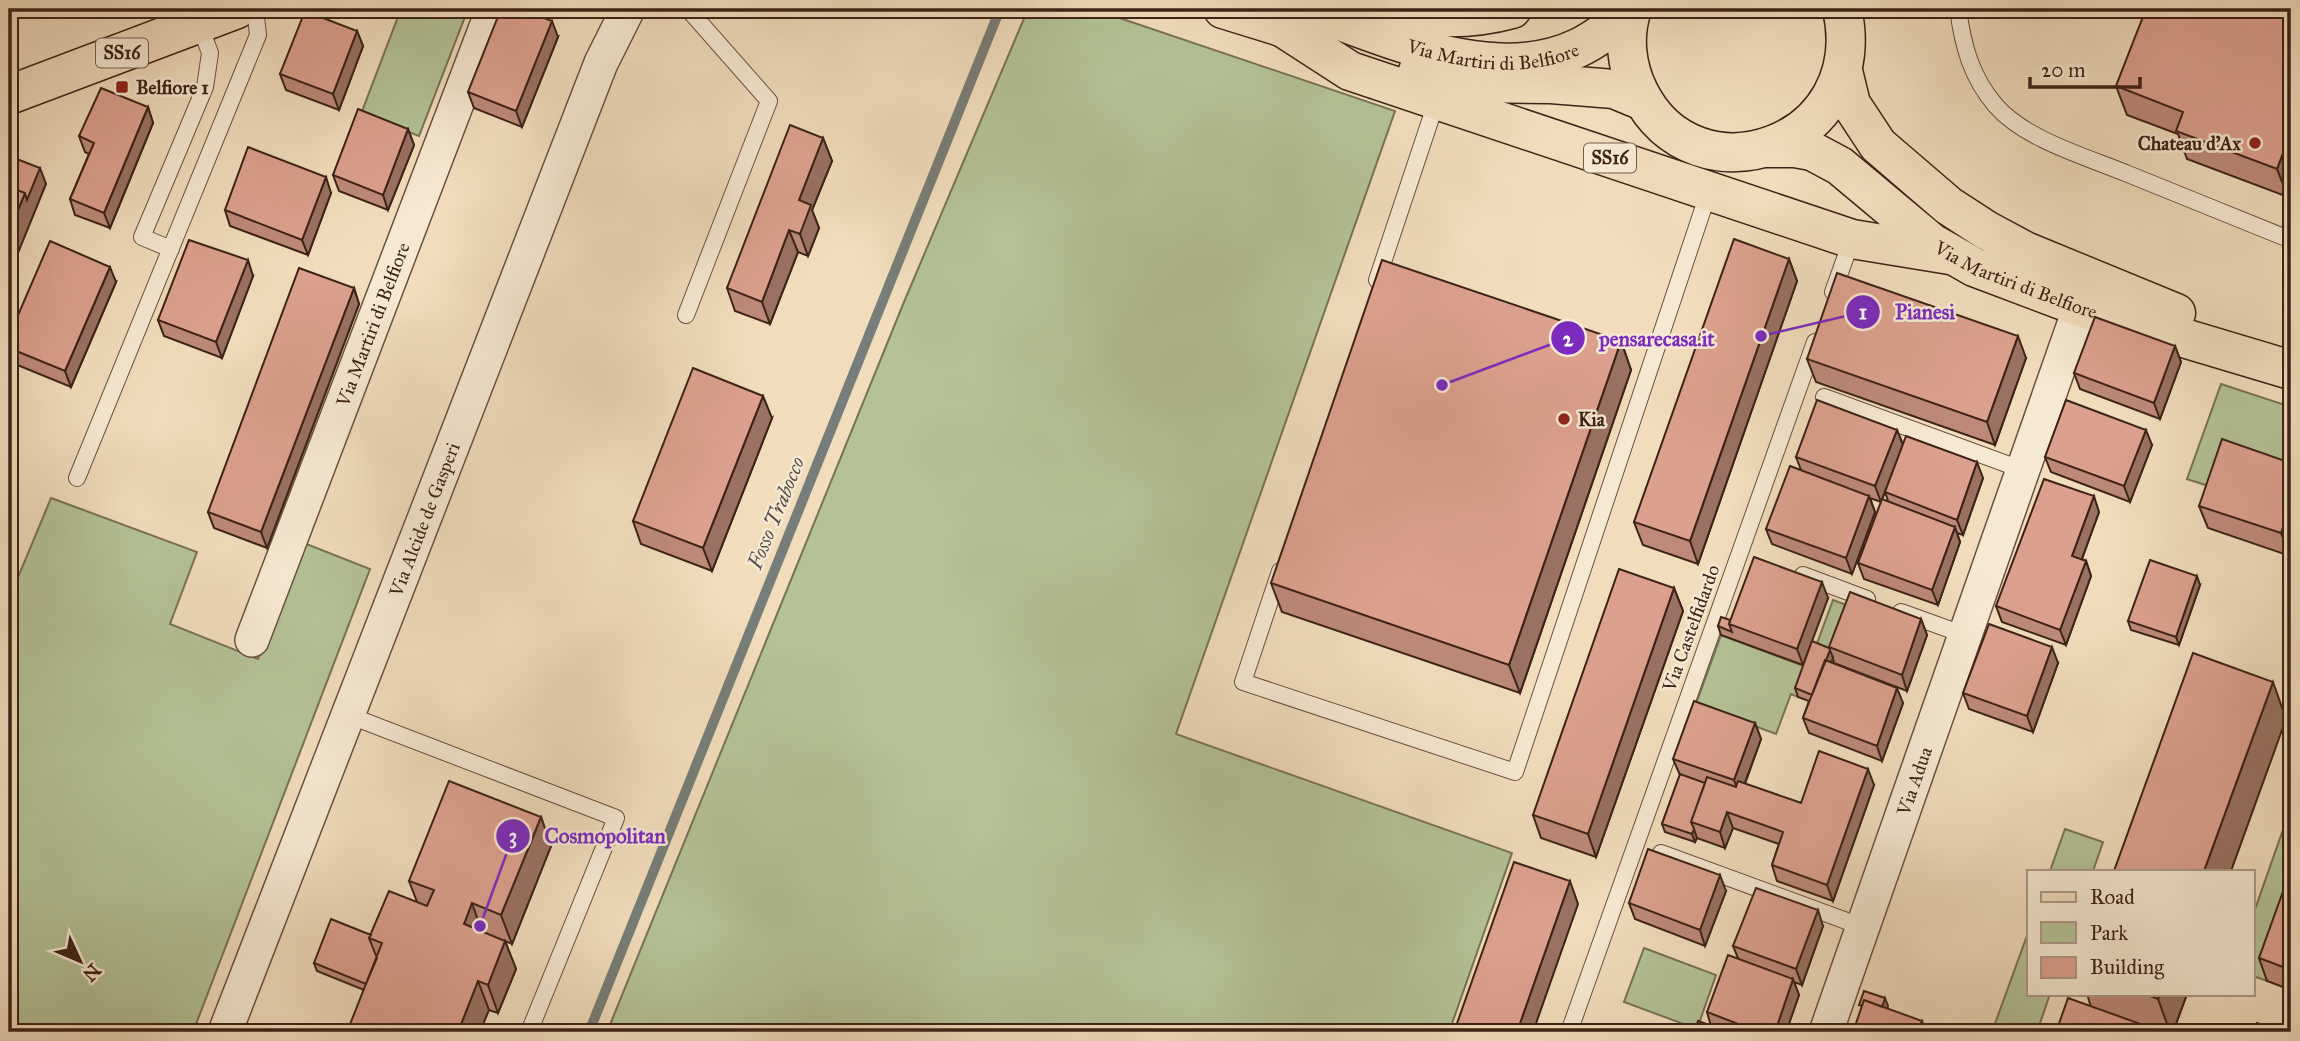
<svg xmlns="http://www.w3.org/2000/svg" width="2300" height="1041" font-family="'IM FELL Great Primer',serif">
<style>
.green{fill:#b4c296;stroke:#787256;stroke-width:2}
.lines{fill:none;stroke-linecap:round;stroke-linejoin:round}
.stream{stroke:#787d79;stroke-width:10}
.lane-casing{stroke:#6a5140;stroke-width:18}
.street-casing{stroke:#6a5140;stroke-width:36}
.primary-casing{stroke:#3d2217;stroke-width:41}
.highway-casing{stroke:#3d2217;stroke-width:41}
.lane{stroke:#f6e9d3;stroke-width:16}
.street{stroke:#f6e9d3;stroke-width:33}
.primary{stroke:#f1ddbc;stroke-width:38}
.highway{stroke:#f1ddbc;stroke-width:38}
.wall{fill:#bd8a7a;stroke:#3d2217;stroke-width:2}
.shaded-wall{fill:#9a7163;stroke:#3d2217;stroke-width:2}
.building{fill:#dca18e;stroke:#3d2217;stroke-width:2}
.poi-dot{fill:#8f2418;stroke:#f6e9d3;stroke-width:2.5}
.labels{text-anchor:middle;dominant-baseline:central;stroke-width:5;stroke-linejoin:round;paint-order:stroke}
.shield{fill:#f6e9d3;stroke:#745e4f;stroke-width:2}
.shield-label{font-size:18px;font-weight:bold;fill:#3d2217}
.street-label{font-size:19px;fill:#3d2217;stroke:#f6e9d3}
.poi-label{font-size:19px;font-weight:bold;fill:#3d2217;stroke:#f6e9d3;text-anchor:start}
.water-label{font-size:21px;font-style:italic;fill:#5a4f48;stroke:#f6e9d3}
.leader{fill:none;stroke:#7b2cbf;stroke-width:2.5}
.callout-dot{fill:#7b2cbf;stroke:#f6e9d3;stroke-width:2.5}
.mark-label{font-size:21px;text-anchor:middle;font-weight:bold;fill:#fff}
.callout-label{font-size:21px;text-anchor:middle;font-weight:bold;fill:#7b2cbf;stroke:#f6e9d3;stroke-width:5;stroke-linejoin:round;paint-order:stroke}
</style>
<rect width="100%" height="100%" fill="#f1ddbc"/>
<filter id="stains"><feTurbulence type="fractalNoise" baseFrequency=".00286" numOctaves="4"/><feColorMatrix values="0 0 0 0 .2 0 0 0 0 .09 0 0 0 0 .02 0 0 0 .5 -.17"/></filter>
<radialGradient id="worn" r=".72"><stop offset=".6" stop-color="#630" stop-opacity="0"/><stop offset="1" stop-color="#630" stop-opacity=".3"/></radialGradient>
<!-- green -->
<path class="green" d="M401 9H468L419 136 361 114Z
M1028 9H1093L1395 111 1176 734 1512 853 1449 1032H607L904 302Z
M2221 384 2291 407V483L2221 490 2187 479Z
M51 498 197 552 170 624 258 659 304 543 370 569 193 1032H9V599Z
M1833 600 1855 608 1837 657 1815 649Z
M1721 635 1809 668 1798 697 1791 694 1776 734 1696 704Z
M2291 807V915L2267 981 2253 976V915Z
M2065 829 2103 842 2093 871H2050Z
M2029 930V994H2050L2037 1032H1992Z
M1644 948 1716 975 1697 1029 1624 1002Z"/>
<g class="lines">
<!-- stream -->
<path class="stream" d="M589 1032 1000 9"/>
<defs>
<path id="lane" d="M1958 9C1963 46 1971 77 1996 106 2026 140 2087 157 2128 174 2182 196 2237 218 2291 240
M171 249 142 237 205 87 210 53 199 23
M1377 280 1437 100
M1833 292 1852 239
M686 315 769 101 688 9
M1824 397 2023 470
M77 478 258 35 255 9
M1280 571 1243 682 1515 772 1709 191
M1803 575 1867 599
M1901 612 1965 635
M348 715 616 818 529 1032
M1661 853 1863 927
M1569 1032 1815 342"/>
<g id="street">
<path id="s1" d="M252 640 493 9"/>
<path id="s2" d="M225 1032 601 63 628 9"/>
<path id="s3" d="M1826 1032 2080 307"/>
</g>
<g id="primary">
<path d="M1223 9 1304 34"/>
<path id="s4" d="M1307 9C1388 37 1493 88 1578 48 1597 39 1614 25 1631 11"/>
<path d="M1632 9C1623 36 1626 66 1639 92 1696 207 1873 145 1842 9"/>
<path d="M1282 27 1350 71 1852 239 1950 255"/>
<path d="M1418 71 1470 83 1551 84 1614 89 1643 101"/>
<path d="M1843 71 1851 104 1878 145 1949 206 1986 230 2025 251 2176 313"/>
<path d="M9 95 237 9"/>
<path id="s5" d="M1767 148H1795L1812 151 1840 166 1932 243 1974 267 2080 307 2291 370"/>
</g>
<path id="highway" d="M1382 9C1425 19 1469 21 1512 9"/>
</defs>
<!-- lane casing -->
<use href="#lane" class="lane-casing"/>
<!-- street casing -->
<use href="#street" class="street-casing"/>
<!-- primary casing -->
<use href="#primary" class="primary-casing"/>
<!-- highway casing -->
<use href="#highway" class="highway-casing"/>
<!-- lane -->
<use href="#lane" class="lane"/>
<!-- street -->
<use href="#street" class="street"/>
<!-- primary -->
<use href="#primary" class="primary"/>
<!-- highway -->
<use href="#highway" class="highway"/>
</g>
<!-- wall -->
<path class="wall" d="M2291 9V188L2288 197 2187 159 2178 134 2127 115 2116 86Z
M357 31 363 46 339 110 286 90 280 74Z
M558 37 522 127 474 108 468 92Z
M148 107 153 123 110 228 75 215 70 199 89 154 85 152 79 136Z
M408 129 414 145 388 210 339 191 333 175Z
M823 138 832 161 812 210 819 228 808 256 798 252 770 324 735 311 727 288Z
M331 193 308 255 230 226 225 210Z
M1789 259 1797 281 1698 564 1643 545 1634 522Z
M253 276 222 358 164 336 158 320Z
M116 282 71 387 10 362 9 358V336Z
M354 288 359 304 267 548 214 528 208 512Z
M1621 341 1631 370 1520 693 1282 612 1271 583Z
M2175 346 2181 362 2160 419 2080 389 2074 373Z
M2026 358 1995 445 1816 382 1807 359Z
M772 418 712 571 641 544 633 521Z
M1897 430 1903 445 1983 478 1963 535 1957 533 1960 542 1938 605 1864 579 1858 563 1888 501 1885 492 1881 502 1870 498 1875 512 1852 574 1772 544 1766 529 1801 470 1796 457Z
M2152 445 2130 502 2051 472 2045 457Z
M2291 463V552L2290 556 2208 528 2199 506Z
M2099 512 2082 559 2086 561 2091 576 2066 645 2002 622 1996 606Z
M2200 585 2179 645 2131 630 2128 621Z
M1674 588 1683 611 1596 857 1541 838 1533 815Z
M1828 598 1803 665 1721 635 1718 626 1730 620Z
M1921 619 1927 635 1907 691 1834 663 1833 658 1831 662 1903 703 1882 761 1809 733 1803 718 1809 701 1798 697 1795 688 1829 648Z
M2058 663 2033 732 1969 709 1963 693Z
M1755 723 1761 739 1745 784 1801 803 1874 785 1833 901 1777 881 1772 865 1779 844 1733 828 1725 848 1697 838 1695 842 1665 832 1662 824 1680 775 1673 759Z
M541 817 551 846 512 944 505 941 516 969 498 1013 489 1010 364 990 317 971 314 963 371 935 417 902 409 881Z
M2291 888V990L2267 981 2259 958Z
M1726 891 1705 946 1635 919 1629 903Z
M1823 926 1802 985 1794 982 1799 995 1786 1032H1694L1711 1026 1707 1012 1738 958 1733 946Z
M2087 994H2187L2173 1032H2162L2147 1027 2149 1032H2056L2091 1007Z"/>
<!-- shaded-wall -->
<path class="shaded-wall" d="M552 21 558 37 522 127 516 111Z
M357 31 363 46 339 110 333 94Z
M148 107 153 123 110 228 104 213Z
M408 129 414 145 388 210 383 195Z
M2291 132V188L2288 197 2277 169Z
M823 138 832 161 812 210 819 228 808 256 800 234 799 200Z
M40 168 46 184 9 275V232L25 193Z
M326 177 331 193 308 255 302 240Z
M789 230 798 252 770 324 762 302Z
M1789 259 1797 281 1698 564 1690 541Z
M248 260 253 276 222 358 216 342Z
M110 267 116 282 71 387 65 371Z
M354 288 359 304 267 548 261 532Z
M2018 336 2026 358 1995 445 1987 422Z
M1621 341 1631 370 1520 693 1509 665Z
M2175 346 2181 362 2160 419 2154 403Z
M763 396 772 418 712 571 703 548Z
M1897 430 1903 445 1881 502 1875 486Z
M2146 430 2152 445 2130 502 2124 486Z
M1977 462 1983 478 1963 535 1957 520Z
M1869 496 1875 512 1852 574 1846 558Z
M2094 496 2099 512 2077 572 2072 556Z
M2291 504V552L2290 556 2281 533Z
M1955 527 1960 542 1938 605 1932 590Z
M2086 561 2091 576 2066 645 2060 630Z
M2197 576 2200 585 2179 645 2176 637Z
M1822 582 1828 598 1803 665 1797 649Z
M1674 588 1683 611 1596 857 1588 834Z
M1921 619 1927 635 1907 691 1902 675Z
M2052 647 2058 663 2033 732 2027 716Z
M1830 650 1833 658 1815 703 1812 695Z
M2273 682 2286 719 2231 871H2204Z
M1897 688 1903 703 1882 761 1877 746Z
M1755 723 1761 739 1740 796 1734 780Z
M1868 769 1874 785 1833 901 1827 885Z
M1727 812 1733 828 1725 848 1720 832Z
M541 817 551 846 512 944 501 915Z
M1694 829 1697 838 1695 842 1692 834Z
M1720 875 1726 891 1705 946 1700 930Z
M1570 881 1578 904 1533 1032H1517Z
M472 903 482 932 464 924Z
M1818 910 1823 926 1802 985 1796 969Z
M505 941 516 969 498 1013 488 985Z
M1793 979 1799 995 1786 1032H1775Z
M478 981 489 1010 480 1032H458Z
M2160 994H2187L2173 1032H2170L2158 999Z
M1885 998 1888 1006 1883 1021 1880 1013Z
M1922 1021 1926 1032H1917Z"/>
<!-- building -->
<path class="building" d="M501 9H521L552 21 516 111 468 92Z
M2146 9H2291V132L2277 169 2176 131 2183 112 2116 86Z
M305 11 357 31 333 94 280 74Z
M101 88 148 107 104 213 70 199 94 143 79 136Z
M358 109 408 129 383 195 333 175Z
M790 125 823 138 799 200 811 205 800 234 789 230 762 302 727 288Z
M248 147 326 177 302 240 225 210Z
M9 156 40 168 27 200 25 193 9 187Z
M9 187 25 193 9 232Z
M1734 239 1789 259 1690 541 1634 522Z
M189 240 248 260 216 342 158 320Z
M50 241 110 267 65 371 9 348V336Z
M1382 260 1621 341 1509 665 1271 583Z
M299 268 354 288 261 532 208 512Z
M1837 273 2018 336 1987 422 1807 359Z
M2095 317 2175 346 2154 403 2074 373Z
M693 368 763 396 703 548 633 521Z
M1817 400 1897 430 1875 486 1796 457Z
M2066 400 2146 430 2124 486 2045 457Z
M1906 436 1977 462 1957 520 1885 492Z
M2222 439 2291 463V504L2281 533 2199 506Z
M1790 466 1869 496 1846 558 1766 529Z
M2044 479 2094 496 2072 556 2086 561 2060 630 1996 606Z
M1882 499 1955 527 1932 590 1858 563Z
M1754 557 1822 582 1797 649 1729 624Z
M2150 560 2197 576 2176 637 2128 621Z
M1619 569 1674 588 1588 834 1533 815Z
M1850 592 1921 619 1902 675 1829 647Z
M1721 617 1730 620 1729 624 1732 632 1718 626Z
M1989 624 2052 647 2027 716 1963 693Z
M1812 641 1829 648 1830 650 1812 695 1795 688Z
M2193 653 2273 682 2204 871H2114Z
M1825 660 1897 688 1877 746 1803 718Z
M1694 701 1755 723 1734 780 1673 759Z
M1819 751 1868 769 1827 885 1772 865 1783 832 1727 812 1720 832 1691 822 1707 777 1736 787 1738 781 1801 803Z
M1680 774 1705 783 1691 822 1694 829 1692 834 1662 824Z
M449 781 541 817 501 915 472 903 464 924 505 941 488 985 478 981 458 1032H347L382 943 369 938 389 891 427 906 434 890 409 881Z
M1648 849 1720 875 1700 930 1629 903Z
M1514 862 1570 881 1517 1032H1454Z
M2285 886 2291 888V970L2259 958Z
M1756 888 1818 910 1796 969 1733 946Z
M331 919 371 935 369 938 377 958 366 984 314 963Z
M1728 955 1793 979 1775 1032H1759L1707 1012Z
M1864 991 1885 998 1882 1007 1864 1000 1862 1006 1859 1005Z
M2145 994H2160L2158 999Z
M2068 998 2146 1026 2144 1032H2056Z
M1864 1000 1922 1021 1917 1032H1853Z
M1698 1021 1729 1032H1694Z
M2257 1023 2282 1032H2253Z"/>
<!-- markers -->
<g class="poi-dot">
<rect x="115" y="80" width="14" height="14" rx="3.5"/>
<circle cx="2255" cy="143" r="7"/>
<circle cx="1564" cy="419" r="7"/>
</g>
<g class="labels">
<!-- shield labels -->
<g class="shield">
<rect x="96" y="38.5" width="52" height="29" rx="5"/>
<rect x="1584" y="143.5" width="52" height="29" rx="5"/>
</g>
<g class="shield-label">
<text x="122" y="53">SS16</text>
<text x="1610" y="158">SS16</text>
</g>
<!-- street labels -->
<g class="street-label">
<text stroke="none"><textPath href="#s4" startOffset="194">Via Martiri di Belfiore</textPath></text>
<text stroke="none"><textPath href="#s5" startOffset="289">Via Martiri di Belfiore</textPath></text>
<text stroke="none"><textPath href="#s1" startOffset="338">Via Martiri di Belfiore</textPath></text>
<text stroke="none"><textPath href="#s2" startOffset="550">Via Alcide de Gasperi</textPath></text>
<text transform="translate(1691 628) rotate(-70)">Via Castelfidardo</text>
<text stroke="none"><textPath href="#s3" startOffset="266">Via Adua</textPath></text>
</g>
<!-- poi labels -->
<g class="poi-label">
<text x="136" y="87">Belfiore 1</text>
<text x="2241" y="143" text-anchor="end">Chateau d'Ax</text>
<text x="1578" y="419">Kia</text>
</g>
<!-- water labels -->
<g class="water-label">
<text transform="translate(776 513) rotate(-68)">Fosso Trabocco</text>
</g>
</g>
<!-- callouts -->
<path class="leader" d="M1761 336L1863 312M1442 385L1568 338M480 926L513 836"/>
<g class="callout-dot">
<circle cx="1761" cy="336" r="7"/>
<circle cx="1442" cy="385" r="7"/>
<circle cx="480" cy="926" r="7"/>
<circle cx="1863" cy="312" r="18"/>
<circle cx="1568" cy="338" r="18"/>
<circle cx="513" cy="836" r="18"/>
</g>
<g class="mark-label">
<text x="1863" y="319">1</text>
<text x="1568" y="346">2</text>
<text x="513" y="843">3</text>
</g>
<g class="callout-label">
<text x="1925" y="319">Pianesi</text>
<text x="1657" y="346">pensarecasa.it</text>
<text x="605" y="843">Cosmopolitan</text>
</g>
<!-- margin -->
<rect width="2300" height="1041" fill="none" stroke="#f1ddbc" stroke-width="35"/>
<rect x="10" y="10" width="2279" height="1020" fill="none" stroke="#3d2217" stroke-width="3.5"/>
<rect x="18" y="18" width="2265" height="1006" fill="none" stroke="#3d2217" stroke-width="2"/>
<!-- legend -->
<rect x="2027" y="870" width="228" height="126" fill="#f6e9d3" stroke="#ac9988" stroke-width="2"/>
<rect x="2041" y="892" width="35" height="10" fill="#f1ddbc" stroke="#ac9988" stroke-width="2"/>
<text x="2090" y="904" font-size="21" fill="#3d2217">Road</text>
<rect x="2041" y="922" width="35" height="21" fill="#b4c296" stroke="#ac9988" stroke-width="2"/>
<text x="2090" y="940" font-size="21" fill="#3d2217">Park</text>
<rect x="2041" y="957" width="35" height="21" fill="#dca18e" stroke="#ac9988" stroke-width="2"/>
<text x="2090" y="974" font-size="21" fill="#3d2217">Building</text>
<!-- north arrow -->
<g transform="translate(80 961) rotate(134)" stroke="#f6e9d3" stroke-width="5" paint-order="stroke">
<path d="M0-5L12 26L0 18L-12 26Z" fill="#3d2217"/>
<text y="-10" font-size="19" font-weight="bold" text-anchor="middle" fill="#3d2217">N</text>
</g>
<!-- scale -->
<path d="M2030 77v10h110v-10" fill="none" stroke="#3d2217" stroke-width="3.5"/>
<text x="2041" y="77" font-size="21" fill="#3d2217" stroke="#f6e9d3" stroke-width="5" paint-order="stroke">20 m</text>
<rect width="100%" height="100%" filter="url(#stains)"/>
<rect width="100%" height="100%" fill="url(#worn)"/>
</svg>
